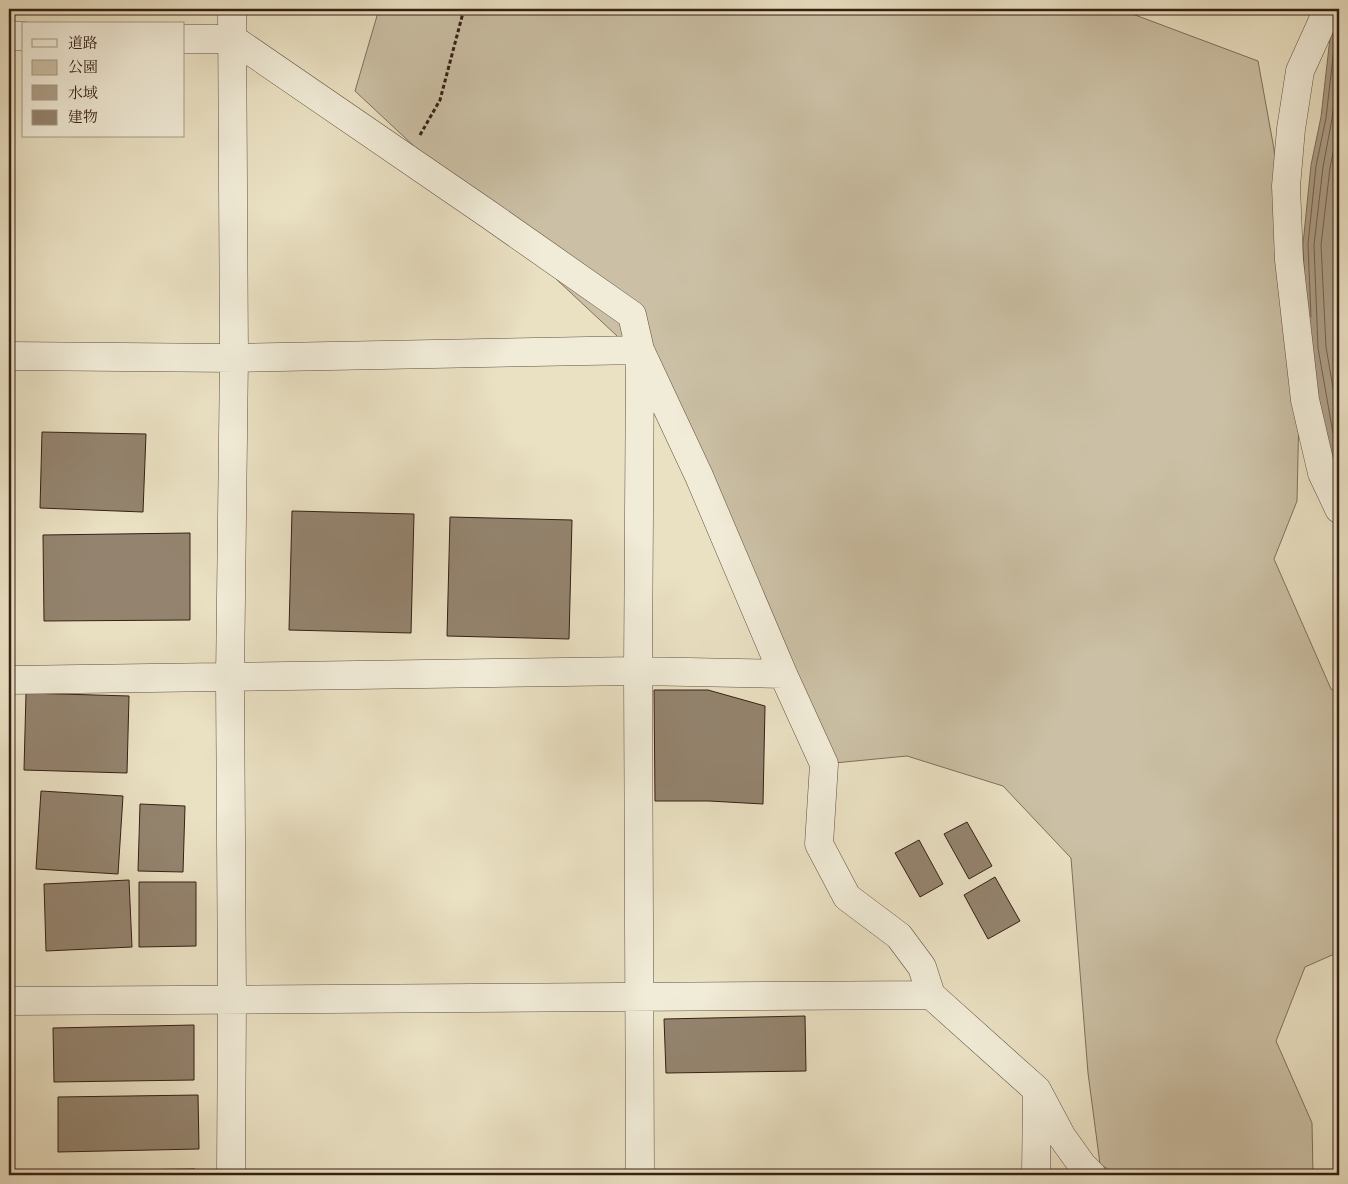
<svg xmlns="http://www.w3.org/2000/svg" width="1348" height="1184" font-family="'Gentium Book Plus','Noto Serif JP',serif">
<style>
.green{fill:#cbc0a5;stroke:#80705d}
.water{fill:#ad9f88;stroke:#7d6c5a}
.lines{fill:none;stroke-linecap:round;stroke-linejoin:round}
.shore{stroke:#72604e;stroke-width:1}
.building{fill:#94846f;stroke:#362015}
.street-casing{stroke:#635040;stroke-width:29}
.path{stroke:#362015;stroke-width:3;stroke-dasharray:4 2.5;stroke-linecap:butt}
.street{stroke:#f1ecd8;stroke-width:28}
</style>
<rect width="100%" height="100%" fill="#eae1c3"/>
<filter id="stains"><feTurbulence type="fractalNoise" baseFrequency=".004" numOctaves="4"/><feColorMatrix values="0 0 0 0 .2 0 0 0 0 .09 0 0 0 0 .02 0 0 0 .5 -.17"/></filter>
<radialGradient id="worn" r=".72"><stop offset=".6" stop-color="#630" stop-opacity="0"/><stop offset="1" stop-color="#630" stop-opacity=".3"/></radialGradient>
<!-- green -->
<path class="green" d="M379 9H1119L1258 61 1274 149 1299 410 1297 501 1274 559 1331 689 1339 694V952L1305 967 1276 1041 1312 1123 1313 1175H1117L1100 1164 1088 1073 1071 858 1003 786 907 756 824 764 647 364 355 91Z"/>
<!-- water -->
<path class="water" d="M1339 18V476L1323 437 1307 349 1303 244 1311 165 1321 117 1330 38Z"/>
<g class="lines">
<!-- shore -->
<path class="shore" d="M1339 59 1332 119 1323 167 1314 245 1318 348 1333 433 1339 447
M1339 123 1330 168 1321 245 1326 347 1339 423
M1311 317 1308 244 1316 166 1326 118 1335 39 1339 30"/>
</g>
<!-- building -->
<path class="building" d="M42 432 146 434 143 512 40 508Z
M292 511 414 514 411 633 289 630Z
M450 517 572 520 569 639 447 636Z
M190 533V620L44 621 43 535Z
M654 690H708L765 706 763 804 709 801H655Z
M26 693 129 696 127 773 24 770Z
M41 791 123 796 118 874 36 869Z
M140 804 185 806 183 872 138 871Z
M967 822 992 866 969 879 944 834Z
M919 840 943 884 920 897 895 853Z
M995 877 1020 921 988 939 964 895Z
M129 880 132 947 46 951 44 884Z
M139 882H196V946L139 947Z
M805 1016 806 1071 666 1073 664 1019Z
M194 1025V1080L54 1082 53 1028Z
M198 1095 199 1149 58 1152V1097Z
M195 1169V1175H54V1171Z"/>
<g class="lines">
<defs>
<path id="street" d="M1328 9 1300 71 1291 129 1286 186 1289 260 1305 400 1322 473 1339 509
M9 36H24
M184 39H233L488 214 632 315 640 350 699 476 783 674 824 764 819 844 847 897 899 936 922 967 931 995 1037 1090 1062 1137 1082 1165 1092 1175
M9 356 234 358 640 350
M640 357 638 671 640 1175
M9 680 638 671 783 674
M9 1001 931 995
M231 1175 232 1000 230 678 234 358 232 9
M1036 1175 1037 1094"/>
</defs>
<!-- street casing -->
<use href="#street" class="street-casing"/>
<!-- path -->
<path class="path" d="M420 135 440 100 464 9"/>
<!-- street -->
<use href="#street" class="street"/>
</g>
<!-- margin -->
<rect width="1348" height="1184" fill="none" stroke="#eae1c3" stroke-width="30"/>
<rect x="10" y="10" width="1328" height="1164" fill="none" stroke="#362015" stroke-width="2.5"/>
<rect x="15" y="15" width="1318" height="1154" fill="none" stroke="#362015"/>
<!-- legend -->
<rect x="22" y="22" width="162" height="115" fill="#f1ecd8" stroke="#a69a8a"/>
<rect x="32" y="39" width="25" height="8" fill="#f1ecd8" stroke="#a69a8a"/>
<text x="68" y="48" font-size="15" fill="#362015">道路</text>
<rect x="32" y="60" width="25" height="15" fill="#cbc0a5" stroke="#a69a8a"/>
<text x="68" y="72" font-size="15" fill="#362015">公園</text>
<rect x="32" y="85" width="25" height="15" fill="#ad9f88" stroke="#a69a8a"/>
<text x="68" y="98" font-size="15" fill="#362015">水域</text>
<rect x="32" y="110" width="25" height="15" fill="#94846f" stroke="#a69a8a"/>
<text x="68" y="122" font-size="15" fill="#362015">建物</text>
<rect width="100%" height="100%" filter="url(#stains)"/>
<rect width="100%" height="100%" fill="url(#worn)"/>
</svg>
